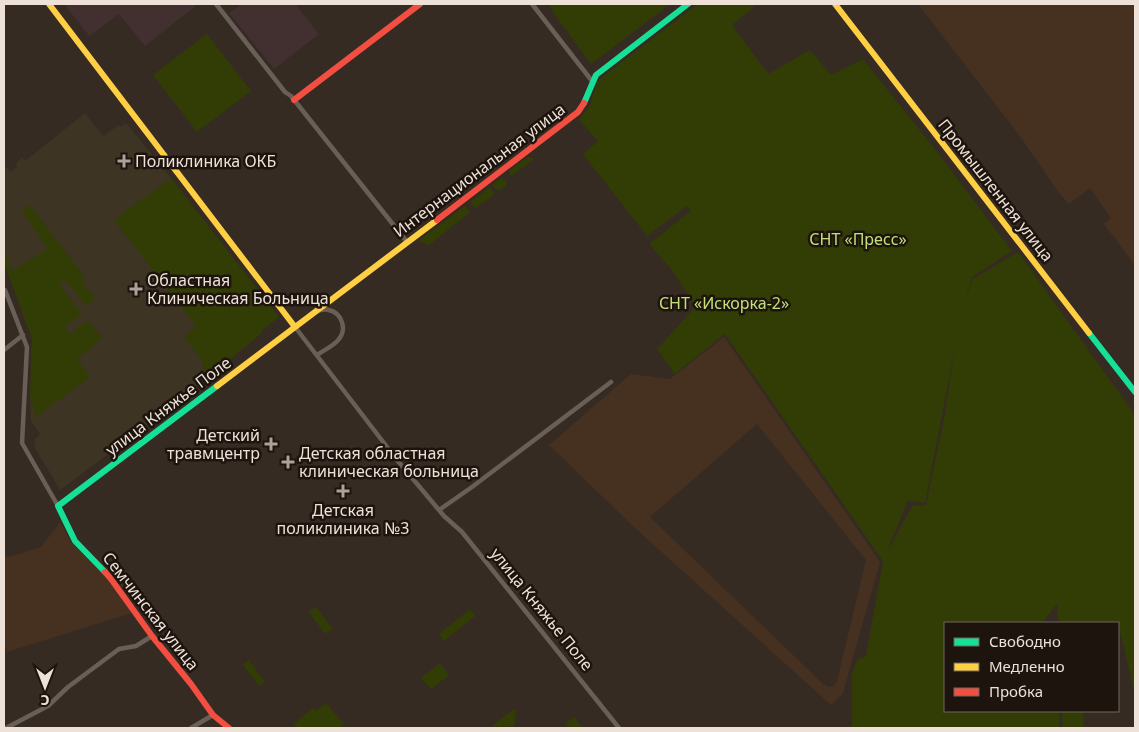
<svg xmlns="http://www.w3.org/2000/svg" width="1139" height="732" font-family="'Noto Sans',sans-serif">
<style>
.built{fill:#463020;fill-rule:evenodd}
.education{fill:#422f30}
.medical{fill:#3d3424}
.green{fill:#323d05;fill-rule:evenodd}
.lines{fill:none;stroke-linecap:round;stroke-linejoin:round}
.street{stroke:#695f57;stroke-width:4.5}
.fast{stroke:#16e098;stroke-width:6}
.slow{stroke:#ffcf43;stroke-width:6}
.jam{stroke:#f24e42;stroke-width:6}
.poi-dot{fill:#ada199;stroke:#1d140e;stroke-width:2}
.labels{text-anchor:middle;dominant-baseline:central;stroke-width:5;stroke-linejoin:round;paint-order:stroke}
.poi-label{font-size:16px;fill:#ede1d8;stroke:#1d140e;text-anchor:start}
.street-label{font-size:16px;fill:#ede1d8;stroke:#1d140e}
.park-label{font-size:16px;fill:#c2e176;stroke:#1d140e}
</style>
<rect width="100%" height="100%" fill="#352b23"/>
<!-- built -->
<path class="built" d="M918 4H1135V265L1104 224 1111 218 1090 188 1069 204 1059 193 1022 139Z
M724 337 880 562 843 693 831 705 635 528 549 445 631 374 670 379ZM757 424 866 560 837 681 834 686 829 687 823 684 650 517Z
M60 522 71 542 106 577 132 613 7 652 4 645V556L8 557 41 547Z"/>
<!-- education -->
<path class="education" d="M64 4H198L145 46 119 14 89 36Z
M242 4H295L319 34 274 69 229 13Z"/>
<!-- medical -->
<path class="medical" d="M85 113 103 136 119 125 120 127 126 123 171 178 279 317 262 330 263 332 184 397 60 490 35 448 34 440 40 434 31 421 30 399 32 339 4 262V170L6 167 11 172 17 167 16 163 22 157 25 161Z"/>
<!-- green -->
<path class="green" d="M549 4H670L591 64 555 15Z
M698 4H757L732 25 768 74 810 50 831 75 863 59 934 148 1012 251 972 277 965 299 973 279 1018 252 1135 415V694L1118 622 1113 623H1058L1057 604 1042 623H945V711H1059V728H852V673L858 659 866 656 883 561 725 334 675 374 657 349 696 306 671 269 649 244 691 211 687 206 647 236 583 154 598 141 579 120C583 114 589 109 591 103 595 91 593 87 602 77ZM956 342 944 419 926 505 912 506 886 554 908 500 909 501 925 503Z
M207 34 251 91 197 132 153 75Z
M528 157 533 158V160L511 176 509 174 510 170Z
M171 178 279 317 262 330 263 332 206 379C205 360 195 351 184 337L196 326 114 220Z
M502 178 505 179 507 185 498 191 492 185Z
M490 187 495 194 475 208 470 202Z
M30 205 86 279 82 283 95 299 86 306 65 279 59 284 82 314 65 327 70 334 88 320 102 338 77 359 90 377 36 417 30 399 32 339 4 262V248L12 271 48 249 22 211Z
M465 206 470 212 429 245 418 241Z
M316 607 333 629 325 634 309 612Z
M470 609 475 616 444 641 439 634Z
M249 660 265 682 259 686 243 665Z
M440 663 449 675 431 689 421 678Z
M326 703 344 724 339 728H297L294 724 313 708 316 711Z
M515 708 516 710 514 726 495 727 493 725Z
M1062 711H1083V728H1063Z
M574 717 582 728H570L566 723Z"/>
<g class="lines">
<!-- street -->
<path class="street" d="M216 4 285 92 291 96 407 242
M532 4 592 81
M4 291 5 290 27 347 22 443 58 506
M295 327 397 460 444 516 462 532 619 728
M4 350 23 335
M317 355C324 350 334 346 339 339 347 329 342 313 329 310 326 309 321 310 317 311
M439 510 472 487 611 382
M6 728 48 706 68 687 119 649 136 646 152 636
M191 728 213 715"/>
<!-- fast -->
<path class="fast" d="M584 103 596 75 688 4
M1089 333 1135 392
M105 572 75 541 58 506 217 386"/>
<!-- slow -->
<path class="slow" d="M49 4 295 327
M835 4 1089 333
M217 386 437 220"/>
<!-- jam -->
<path class="jam" d="M294 100 420 4
M437 220 578 112 584 103
M105 572 111 579 152 636 191 684 213 715 229 728"/>
</g>
<!-- markers -->
<g class="poi-dot">
<path d="M121.5 153.5h5v5h5v5h-5v5h-5v-5h-5v-5h5z"/>
<path d="M133.5 281.5h5v5h5v5h-5v5h-5v-5h-5v-5h5z"/>
<path d="M268.5 436.5h5v5h5v5h-5v5h-5v-5h-5v-5h5z"/>
<path d="M285.5 454.5h5v5h5v5h-5v5h-5v-5h-5v-5h5z"/>
<path d="M340.5 483.5h5v5h5v5h-5v5h-5v-5h-5v-5h5z"/>
</g>
<g class="labels">
<!-- poi labels -->
<g class="poi-label">
<text x="135" y="161">Поликлиника ОКБ</text>
<text x="147" y="280">Областная<tspan x="147" dy="18">Клиническая Больница</tspan></text>
<text x="260" y="435" text-anchor="end">Детский<tspan x="260" dy="18">травмцентр</tspan></text>
<text x="299" y="453">Детская областная<tspan x="299" dy="18">клиническая больница</tspan></text>
<text x="343" y="510" text-anchor="middle">Детская<tspan x="343" dy="18">поликлиника №3</tspan></text>
</g>
<!-- street labels -->
<g class="street-label">
<text transform="translate(479 170) rotate(-37)">Интернациональная улица</text>
<text transform="translate(996 190) rotate(52)">Промышленная улица</text>
<text transform="translate(168 406) rotate(-37)">улица Княжье Поле</text>
<text transform="translate(542 609) rotate(51)">улица Княжье Поле</text>
<text transform="translate(151 611) rotate(52)">Семчинская улица</text>
</g>
<!-- park labels -->
<g class="park-label">
<text x="858" y="239">СНТ «Пресс»</text>
<text x="724" y="303">СНТ «Искорка-2»</text>
</g>
</g>
<!-- border -->
<rect width="1139" height="732" fill="none" stroke="#ede1d8" stroke-width="10"/>
<!-- legend -->
<rect x="944" y="622" width="175" height="90" fill="#1d140e" stroke="#70665f"/>
<rect x="954" y="638" width="25" height="8" fill="#16e098" stroke="#70665f"/>
<text x="989" y="647" font-size="15" fill="#ede1d8">Свободно</text>
<rect x="954" y="663" width="25" height="8" fill="#ffcf43" stroke="#70665f"/>
<text x="989" y="672" font-size="15" fill="#ede1d8">Медленно</text>
<rect x="954" y="688" width="25" height="8" fill="#f24e42" stroke="#70665f"/>
<text x="989" y="697" font-size="15" fill="#ede1d8">Пробка</text>
<!-- north arrow -->
<g transform="translate(45 687) rotate(180)" stroke="#1d140e" stroke-width="4" paint-order="stroke">
<path d="M0-4L9 19L0 12L-9 19Z" fill="#ede1d8"/>
<text y="-8" font-size="14" font-weight="bold" text-anchor="middle" fill="#ede1d8">С</text>
</g>
</svg>
